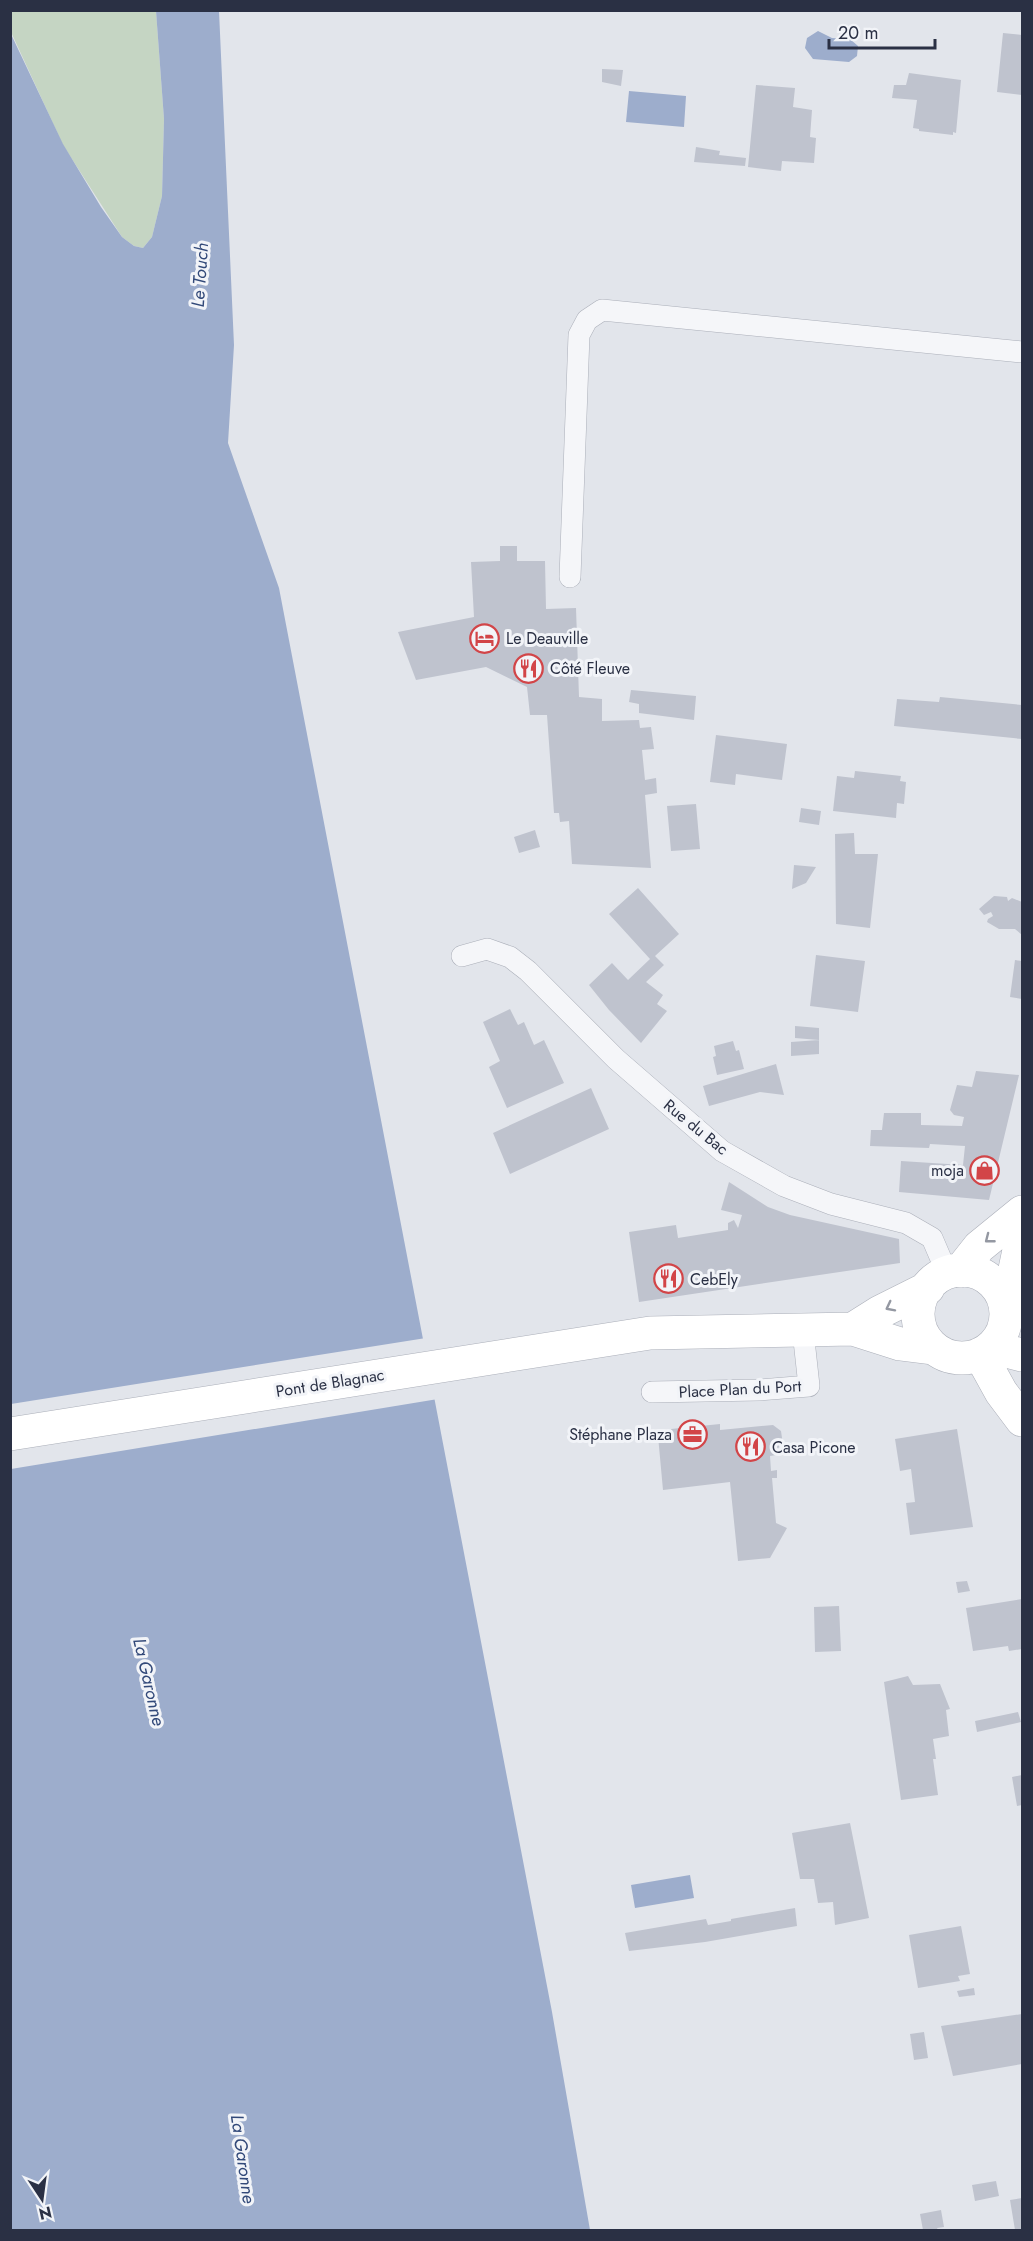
<svg xmlns="http://www.w3.org/2000/svg" width="1033" height="2241" font-family="Jost,sans-serif">
<style>
.green{fill:#c5d5c3}
.water{fill:#9dadcc}
.pier{fill:#e2e5eb}
.building{fill:#bfc3ce}
.lines{fill:none;stroke-linecap:round;stroke-linejoin:round}
.lane-casing{stroke:#abafb9;stroke-width:22}
.secondary-casing{stroke:#abafb9;stroke-width:34}
.lane{stroke:#f5f6f9;stroke-width:21}
.secondary{stroke:#fff;stroke-width:33}
.oneway{stroke:#9498a2}
.labels{text-anchor:middle;dominant-baseline:central;stroke-width:6;stroke-linejoin:round;paint-order:stroke}
.poi-label{font-size:16px;fill:#2a3044;stroke:#f2f4f8;text-anchor:start}
.street-label{font-size:16px;fill:#2a3044;stroke:#f2f4f8}
.water-label{font-size:18px;font-style:italic;fill:#324979;stroke:#f2f4f8}
</style>
<rect width="100%" height="100%" fill="#e2e5eb"/>
<!-- green -->
<path class="green" d="M10 11H156L164 119 162 196 152 237 143 248 134 246 122 237 63 145 11 32Z"/>
<!-- water -->
<path class="water" d="M156 11H219L234 345 228 443 279 588 552 2012 590 2230H11L10 32 63 144 101 207 122 237 134 246 143 248 152 237 162 196 164 119Z
M818 31 832 38 850 39 858 46 857 56 849 62 813 59 805 48 807 38Z
M629 91 686 96 684 127 626 122Z
M690 1875 694 1898 635 1908 631 1885Z"/>
<!-- pier -->
<path class="pier" d="M426 1338 438 1399 11 1469V1404Z"/>
<!-- building -->
<path class="building" d="M1003 33 1022 35V95L997 92Z
M602 69 623 70 621 86 602 82Z
M909 73 961 80 956 133 953 132V135L919 131V129L913 128 917 100 892 98 894 85H906Z
M756 85 795 88 793 107 812 110 810 137 816 138 814 163 782 161 781 171 748 167Z
M696 147 720 151 719 155 746 158 745 166 694 162Z
M500 546H517V561H545L546 609 576 608 579 697 602 699V721L639 720 640 728 651 727 654 749 642 750 645 780 656 778 657 793 645 795 651 868 572 864 569 821 560 822 559 813H554L547 715H530L527 687 486 667 416 680 398 632 474 617 471 562 500 561Z
M631 690 696 696 694 720 639 713V704L629 702Z
M940 697 1022 705V739L894 726 897 699 939 702Z
M716 735 787 744 782 780 736 774 735 785 710 782Z
M855 771 901 776 900 781 906 782 904 804 897 803 896 818 833 811 837 776 854 778Z
M696 804 700 849 671 851 667 806Z
M801 808 821 811 819 825 799 822Z
M535 830 540 847 519 853 514 837Z
M854 833 855 854H878L870 928 836 924 835 834Z
M794 865 816 867 806 883 792 889Z
M638 888 679 934 655 956 664 965 646 982 663 995 657 1004 667 1011 641 1043 609 1010 589 985 612 963 628 980 650 959 609 914Z
M994 896 1007 897 1008 901 1012 898 1022 902V935L1015 929H999L987 922 988 919 993 916 991 912 984 915 979 909Z
M816 955 865 961 858 1012 810 1006Z
M1015 960 1022 961V999L1010 997Z
M510 1009 518 1025 524 1022 534 1045 544 1040 564 1083 507 1108 489 1067 500 1061 483 1022Z
M795 1026 819 1028V1054L791 1056V1042L819 1040 795 1038Z
M733 1041 736 1051 739 1050 744 1069 717 1075 713 1057 716 1056 714 1046Z
M776 1064 784 1095 760 1092 709 1106 703 1086Z
M976 1071 1019 1075 989 1200 899 1192 901 1161 963 1165 965 1146 930 1144 929 1148 870 1146 871 1130H882L884 1113H921V1125L962 1126 964 1117 954 1115 950 1110 957 1085 972 1087Z
M591 1088 609 1129 510 1174 493 1133Z
M729 1182 768 1207 790 1215 899 1239 900 1263 639 1302 629 1232 676 1225 678 1238 728 1230V1223L734 1220 738 1228 742 1215 721 1210Z
M720 1424V1430L773 1425 781 1431 782 1438 776 1455 770 1456 771 1471 777 1470V1478H772L776 1523 787 1528 770 1558 738 1561 730 1482 663 1490 658 1436 672 1435 671 1429Z
M957 1429 973 1527 910 1535 906 1503 915 1502 911 1469 900 1471 895 1439Z
M967 1581 970 1591 958 1593 956 1582Z
M1022 1599V1649L1009 1651 1008 1646 973 1651 966 1608Z
M839 1606 841 1651 815 1652 814 1607Z
M908 1676 913 1685 940 1684 950 1709 946 1710 949 1736 933 1739 936 1759H933L938 1795 901 1800 884 1682Z
M1018 1712 1021 1722 977 1732 975 1721Z
M1022 1775V1805L1017 1806 1012 1777Z
M850 1823 869 1918 835 1925 833 1902 818 1903 814 1879H800L792 1833Z
M795 1908 797 1926 705 1942 629 1951 625 1933 706 1919 708 1925 731 1921V1919Z
M961 1926 970 1974 958 1976 960 1981 918 1988 909 1935Z
M974 1988 975 1995 959 1997 957 1991Z
M1022 2014V2064L953 2076 941 2026Z
M924 2032 928 2058 914 2060 910 2034Z
M996 2181 999 2196 975 2201 972 2185Z
M1022 2198V2230H1015L1010 2200Z
M941 2210 944 2227 937 2228 938 2230H923L920 2214Z"/>
<g class="lines">
<defs>
<path id="lane" d="M570 577 579 335 587 320 602 310 1022 352
M462 956 487 949 510 957 528 971 616 1059 722 1151 784 1186 831 1204 906 1223 932 1238 947 1273
M652 1392 759 1390 809 1386 803 1331"/>
<path id="secondary" d="M918 1314a44 44 0 1 1 88 0a44 44 0 1 1-88 0Z
M960 1271 979 1247 1022 1212
M1006 1312 1022 1236
M853 1329 880 1312 928 1288
M991 1347 1022 1355
M980 1354 1001 1392 1022 1420
M10 1434 650 1333 853 1329 900 1344 932 1348"/>
</defs>
<!-- lane casing -->
<use href="#lane" class="lane-casing"/>
<!-- secondary casing -->
<use href="#secondary" class="secondary-casing"/>
<!-- lane -->
<use href="#lane" class="lane"/>
<!-- secondary -->
<use href="#secondary" class="secondary"/>
</g>
<!-- one-way arrows -->
<defs><path id="oneway-chevron" d="M-2-3.5L2.5 0L-2 3.5" fill="none" stroke-width="1.6" stroke-linecap="round" stroke-linejoin="round" transform="scale(1.5)"/></defs>
<g class="oneway">
<use href="#oneway-chevron" transform="translate(989 1239) rotate(142)"/>
<use href="#oneway-chevron" transform="translate(890 1307) rotate(153)"/>
</g>
<!-- icons -->
<defs>
<symbol id="hotel-ring" viewBox="-11 -11 22 22"><circle r="9.5" fill="#f2f4f8" stroke="#d24548" stroke-width="1.5"/><path d="M-6-4.5h1.5V1H6V5H4.5V3h-9V5H-6ZM-4 0a1.8 1.8 0 1 1 3.6 0ZM.5 0V-2.5h3Q6-2.5 6 0Z" fill="#d24548"/></symbol>
<symbol id="restaurant-ring" viewBox="-11 -11 22 22"><circle r="9.5" fill="#f2f4f8" stroke="#d24548" stroke-width="1.5"/><path d="M-5-6h1v4h1v-4h1v4h1v-4h1v5L-1.5 .5V6h-2V.5L-5-1ZM5-6V6H3V1.5H1.5Q1.5-4 5-6Z" fill="#d24548"/></symbol>
<symbol id="shop-ring" viewBox="-11 -11 22 22"><circle r="9.5" fill="#f2f4f8" stroke="#d24548" stroke-width="1.5"/><path d="M-5-2.5h2.3a2.7 3.5 0 0 1 5.4 0H5L5.5 6h-11ZM-1.5-2.5h3a1.5 2.3 0 0 0-3 0Z" fill="#d24548"/></symbol>
<symbol id="office-ring" viewBox="-11 -11 22 22"><circle r="9.5" fill="#f2f4f8" stroke="#d24548" stroke-width="1.5"/><path d="M-6-3h4V-5.5h4V-3h4V5H-6ZM-1-4.5V-3h2v-1.5ZM-6 0V1H6V0Z" fill="#d24548"/></symbol>
</defs>
<g fill-rule="evenodd">
<use href="#hotel-ring" x="468" y="622" width="33" height="33"/>
<use href="#restaurant-ring" x="512" y="652" width="33" height="33"/>
<use href="#shop-ring" x="968" y="1154" width="33" height="33"/>
<use href="#restaurant-ring" x="652" y="1262" width="33" height="33"/>
<use href="#office-ring" x="676" y="1418" width="33" height="33"/>
<use href="#restaurant-ring" x="734" y="1430" width="33" height="33"/>
</g>
<g class="labels">
<!-- poi labels -->
<g class="poi-label">
<text x="506" y="638">Le Deauville</text>
<text x="550" y="668">Côté Fleuve</text>
<text x="964" y="1170" text-anchor="end">moja</text>
<text x="690" y="1279">CebEly</text>
<text x="672" y="1434" text-anchor="end">Stéphane Plaza</text>
<text x="772" y="1447">Casa Picone</text>
</g>
<!-- street labels -->
<g class="street-label">
<text transform="translate(696 1127) rotate(39)">Rue du Bac</text>
<text transform="translate(330 1383) rotate(-9)">Pont de Blagnac</text>
<text transform="translate(740 1389) rotate(-3)">Place Plan du Port</text>
</g>
<!-- water labels -->
<g class="water-label">
<text transform="translate(200 275) rotate(-86)">Le Touch</text>
<text transform="translate(149 1682) rotate(77)">La Garonne</text>
<text transform="translate(243 2159) rotate(82)">La Garonne</text>
</g>
</g>
<!-- border -->
<rect width="1033" height="2241" fill="none" stroke="#2a3044" stroke-width="24"/>
<!-- north arrow -->
<g transform="translate(42 2199) rotate(167)" stroke="#f2f4f8" stroke-width="4.5" paint-order="stroke">
<path d="M0-4.5L10 22L0 15L-10 22Z" fill="#2a3044"/>
<text y="-9" font-size="16" font-weight="bold" text-anchor="middle" fill="#2a3044">N</text>
</g>
<!-- scale -->
<path d="M829 39v9h106v-9" fill="none" stroke="#2a3044" stroke-width="3"/>
<text x="838" y="39" font-size="18" fill="#2a3044" stroke="#f2f4f8" stroke-width="4.5" paint-order="stroke">20 m</text>
</svg>
